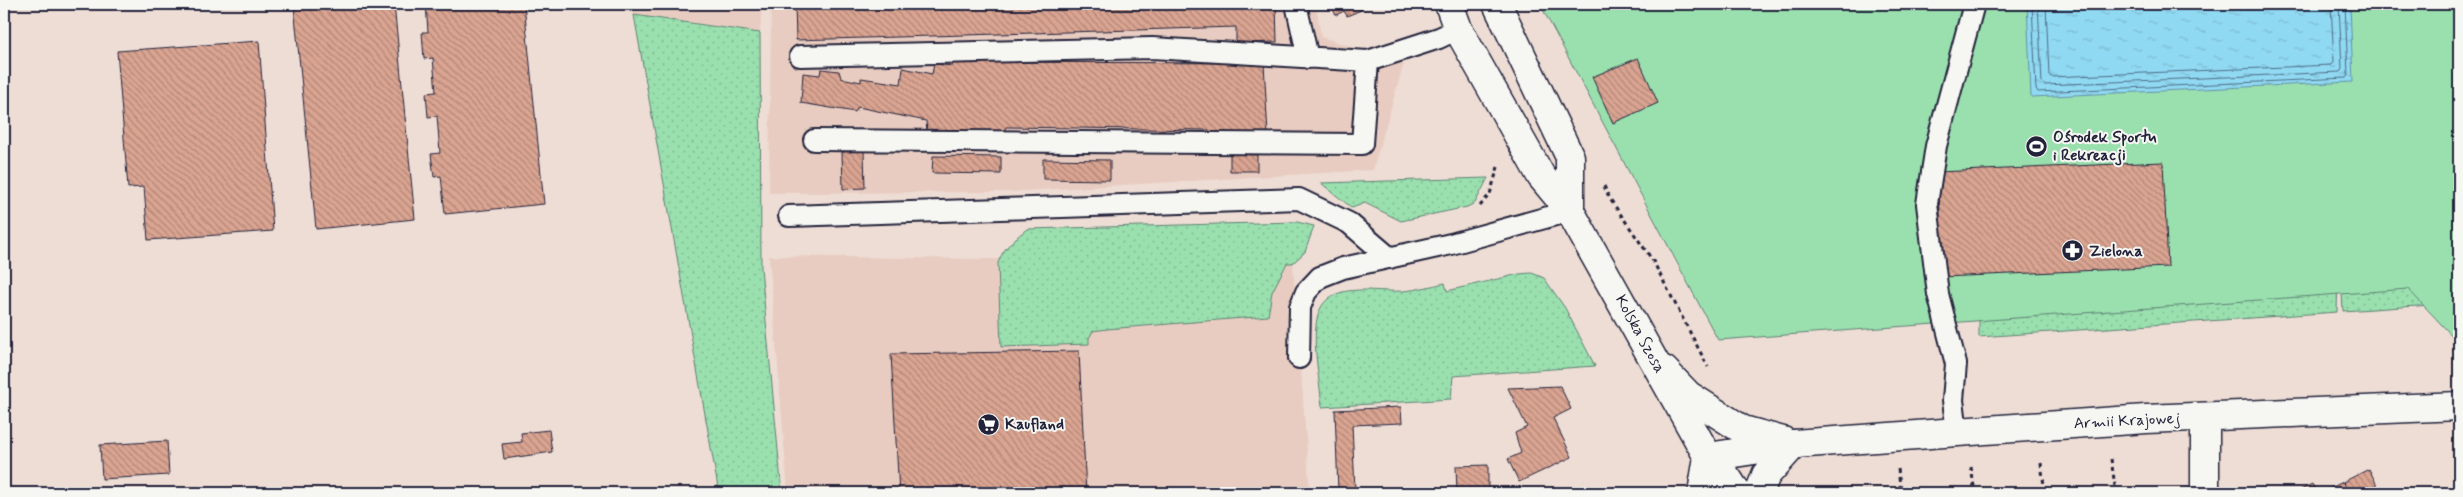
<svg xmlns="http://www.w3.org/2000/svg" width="2463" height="497" font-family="Mynerve,sans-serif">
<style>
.built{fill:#e8ccc1}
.grass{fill:url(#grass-dots);stroke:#5e8174}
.garden{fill:#9ae0ae;stroke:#5e8174}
.water{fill:url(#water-ripples);stroke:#6490a9}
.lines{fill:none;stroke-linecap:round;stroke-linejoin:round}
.shore{stroke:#4e6b84;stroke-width:1}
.building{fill:url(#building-back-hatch);stroke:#22223b}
.service-casing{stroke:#22223b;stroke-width:24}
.minor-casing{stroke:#22223b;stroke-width:31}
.tertiary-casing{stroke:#22223b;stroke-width:31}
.path{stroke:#22223b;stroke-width:3;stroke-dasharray:4 4;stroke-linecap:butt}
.service{stroke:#f6f6f2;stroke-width:20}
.minor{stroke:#f6f6f2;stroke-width:28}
.tertiary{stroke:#f6f6f2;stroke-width:28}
.labels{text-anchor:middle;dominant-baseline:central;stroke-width:4;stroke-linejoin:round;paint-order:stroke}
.poi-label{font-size:16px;font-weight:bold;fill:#22223b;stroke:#f6f6f2;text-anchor:start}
.street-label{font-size:16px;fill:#22223b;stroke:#f6f6f2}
</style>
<defs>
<pattern id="grass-dots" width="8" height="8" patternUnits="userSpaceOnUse" patternTransform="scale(1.25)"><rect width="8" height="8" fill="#9ae0ae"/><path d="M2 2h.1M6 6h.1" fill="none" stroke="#84c097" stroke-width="1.8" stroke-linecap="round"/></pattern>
<pattern id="water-ripples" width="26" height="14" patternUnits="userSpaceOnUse" patternTransform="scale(1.25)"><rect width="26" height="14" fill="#90d9f2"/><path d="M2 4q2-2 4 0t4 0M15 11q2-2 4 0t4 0" fill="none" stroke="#7cbad0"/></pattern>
<pattern id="building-back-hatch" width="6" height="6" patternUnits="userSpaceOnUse" patternTransform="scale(1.25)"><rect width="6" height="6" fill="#daa491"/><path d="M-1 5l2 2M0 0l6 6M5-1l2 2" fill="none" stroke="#b08578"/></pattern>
</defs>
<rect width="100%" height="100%" fill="#eeddd5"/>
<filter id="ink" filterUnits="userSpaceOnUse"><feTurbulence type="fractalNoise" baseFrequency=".02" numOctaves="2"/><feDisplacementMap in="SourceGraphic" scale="10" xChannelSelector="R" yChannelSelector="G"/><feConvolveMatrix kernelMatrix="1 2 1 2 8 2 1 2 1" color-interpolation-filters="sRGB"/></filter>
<g filter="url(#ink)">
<!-- built -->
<path class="built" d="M631 4H762L760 33 634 15Z
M771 4H1316L1321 37 1404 63 1373 170 1007 192 769 193Z
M769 256 1293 263 1310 493H788Z"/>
<!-- grass -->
<path class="grass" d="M634 15 760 33 761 268 782 493H719Z
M2209 109 2432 305 2343 311 2339 238 2337 312 1979 337V285Z
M1488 178 1475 203 1467 207 1401 221 1365 203 1352 208 1321 183Z
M1297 222 1314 226 1305 252 1293 263H1287L1272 292 1268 316 1107 329 1093 331 1089 338V344L1001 347 998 263C1003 248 1014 239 1027 229Z
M1532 273 1544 278 1565 308 1595 366 1453 376 1451 399 1322 407C1320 382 1313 350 1316 326 1320 277 1370 293 1403 291 1417 290 1431 286 1445 283L1447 291 1519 274Z"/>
<!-- garden -->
<path class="garden" d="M1540 4H2459V343L2408 289 1718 340Z"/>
<!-- water -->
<path class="water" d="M2027 4H2350L2353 82 2031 97Z"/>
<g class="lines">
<!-- shore -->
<path class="shore" d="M2032 4 2036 89 2038 92 2346 78 2348 75 2345 4
M2038 4 2042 83 2044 85 2340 72 2342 69 2339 4
M2046 4 2049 75 2051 77 2332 65 2334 62 2331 4"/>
</g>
<!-- building -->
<path class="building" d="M315 4H394L415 219 316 229 294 6Z
M426 4H524L544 204 445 214 441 176 434 177 431 154 440 153 437 116 428 117 426 93 436 92 433 58 424 59 422 32H428Z
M795 4H1276L1277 42 1236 43V27L796 40Z
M1330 4H1359L1361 10 1347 16 1344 11 1336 15Z
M259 41 273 231 148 240 144 187 128 188 117 51Z
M1638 58 1658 103 1613 123 1592 77Z
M953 62 1264 63 1268 135H1209V130L1006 127 1002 136 927 131 926 121 858 107 855 112 801 103 803 73 820 75 821 69 839 71 841 78 861 82V78L901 84 903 68 932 74 934 64 952 66Z
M864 151 865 188 843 189 842 152Z
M1230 154 1257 155V171H1230Z
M933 156 1001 157V174L932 173Z
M1043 159 1110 160V180L1043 179Z
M2163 162 2168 267 1943 277 1938 172Z
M1079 351 1086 493H899L891 354Z
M1560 386 1571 409 1553 418 1572 457 1519 482 1508 459 1521 453 1515 433 1527 427 1508 388Z
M1401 407 1402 423 1352 425 1355 490 1338 491 1335 410Z
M549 430 552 452 504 459 502 444 522 442 521 433Z
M167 441 169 475 102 479 100 445Z
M1488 465V493H1457L1456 466Z
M2369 469 2381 493H2348L2343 482Z
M2343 482 2348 493H2320Z
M2312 484 2317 493H2295Z"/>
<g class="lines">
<defs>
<path id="service" d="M1296 4 1308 58
M800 56 1152 48 1368 61
M814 140 1362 144 1368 61 1439 38 1458 29
M789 216 1299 199 1349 223 1390 258
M1299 358 1300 307 1306 292 1320 277 1343 268 1451 244 1570 211
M1957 432 1953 400 1956 364 1938 294 1927 204 1936 146 1974 4"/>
<path id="minor" d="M1664 370 1688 395 1743 430 1783 441
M2205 418V493
M1708 457 1794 444 1957 432 2146 419 2459 406"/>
<path id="tertiary" d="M1449 4 1458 29 1541 176 1570 211 1708 457 1728 479 1737 493
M1497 4 1570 157V211
M1702 493 1708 457
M1759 493 1766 475 1794 444"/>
</defs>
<!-- service casing -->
<use href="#service" class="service-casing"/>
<!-- minor casing -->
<use href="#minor" class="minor-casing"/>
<!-- tertiary casing -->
<use href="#tertiary" class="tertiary-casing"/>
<!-- path -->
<path class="path" d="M1604 186 1610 199 1653 261 1708 367
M1480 206 1490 194 1498 167
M2111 459 2116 493
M2041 463 2045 493
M1971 467 1975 493
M1898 469 1901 493"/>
<!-- service -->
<use href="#service" class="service"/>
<!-- minor -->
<use href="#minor" class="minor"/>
<!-- tertiary -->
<use href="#tertiary" class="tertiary"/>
</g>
</g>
<!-- icons -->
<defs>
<symbol id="stadium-disc" viewBox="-11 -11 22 22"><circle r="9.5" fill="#22223b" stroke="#f6f6f2"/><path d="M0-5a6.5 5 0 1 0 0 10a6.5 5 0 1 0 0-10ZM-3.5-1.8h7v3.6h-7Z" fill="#fff"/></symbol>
<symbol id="pharmacy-disc" viewBox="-11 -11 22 22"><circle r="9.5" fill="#22223b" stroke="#f6f6f2"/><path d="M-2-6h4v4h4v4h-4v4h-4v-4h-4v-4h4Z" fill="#fff"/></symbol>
<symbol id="supermarket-disc" viewBox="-11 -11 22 22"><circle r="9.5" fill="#22223b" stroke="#f6f6f2"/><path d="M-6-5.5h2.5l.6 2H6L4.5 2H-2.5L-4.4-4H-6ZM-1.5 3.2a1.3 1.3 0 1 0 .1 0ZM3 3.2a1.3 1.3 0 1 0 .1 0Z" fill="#fff"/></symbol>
</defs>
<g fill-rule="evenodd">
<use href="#stadium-disc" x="2024" y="134" width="25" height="25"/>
<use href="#pharmacy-disc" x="2060" y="238" width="25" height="25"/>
<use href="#supermarket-disc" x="976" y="412" width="25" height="25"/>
</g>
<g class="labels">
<!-- poi labels -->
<g class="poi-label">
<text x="2053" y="137">Ośrodek Sportu<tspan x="2053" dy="18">i Rekreacji</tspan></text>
<text x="2089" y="251">Zielona</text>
<text x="1005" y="424">Kaufland</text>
</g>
<!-- street labels -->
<g class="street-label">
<text transform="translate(1640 334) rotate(61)">Kolska Szosa</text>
<text transform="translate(2127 421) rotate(-3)">Armii Krajowej</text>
</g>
</g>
<!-- margin -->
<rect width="2463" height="497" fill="none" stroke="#f6f6f2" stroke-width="20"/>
<rect x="10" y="10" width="2443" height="477" fill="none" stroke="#22223b" stroke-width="2" filter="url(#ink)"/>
</svg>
